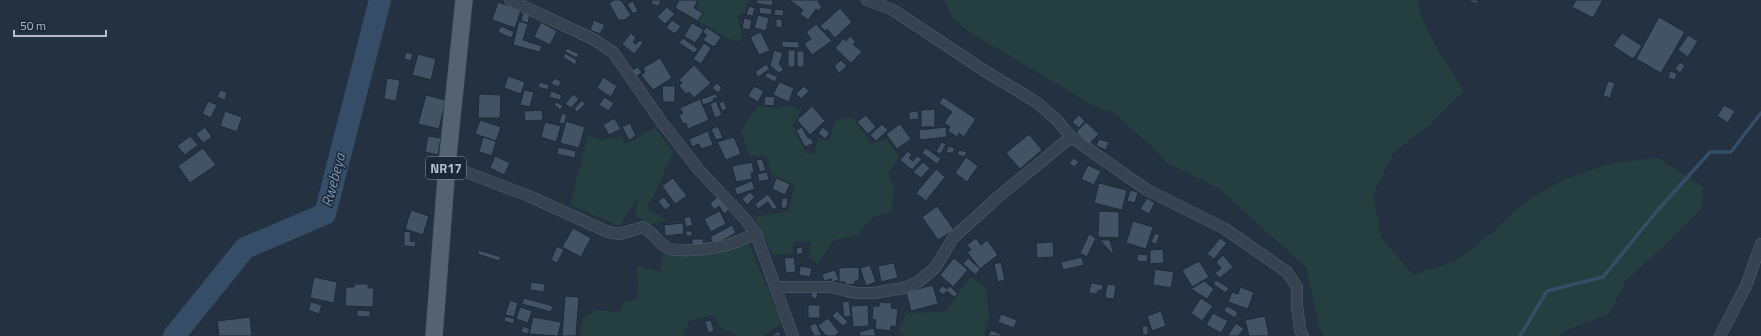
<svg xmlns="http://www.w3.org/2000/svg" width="1761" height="336" font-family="'Titillium Web',sans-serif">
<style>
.green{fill:#253f41}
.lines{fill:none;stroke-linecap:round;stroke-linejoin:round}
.stream{stroke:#364d68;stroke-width:3.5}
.river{stroke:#364d68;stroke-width:22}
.building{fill:#445364;stroke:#1e2a37}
.street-casing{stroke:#55606e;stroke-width:12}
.primary-casing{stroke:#414c59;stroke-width:18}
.street{stroke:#374350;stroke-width:11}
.primary{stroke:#556270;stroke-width:17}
.labels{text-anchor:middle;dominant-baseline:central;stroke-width:3;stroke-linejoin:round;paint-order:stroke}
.shield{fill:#1c2835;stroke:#86909e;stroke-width:1}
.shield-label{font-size:13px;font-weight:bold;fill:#b4bdcb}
.water-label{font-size:15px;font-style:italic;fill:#7a95b3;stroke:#1c2835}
</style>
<rect width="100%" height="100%" fill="#233140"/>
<!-- green -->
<path class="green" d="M699 0H748L745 13 737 16 742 34 738 42 723 36 704 24 698 22 704 13 697 9Z
M944 0H1418C1419 25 1450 69 1464 91L1432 123 1394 152 1373 194 1381 237 1413 275 1456 261 1491 234 1526 201 1566 179 1612 163 1658 158 1703 187 1702 207 1678 232 1625 282 1609 314 1566 330 1559 336H1324L1319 326 1306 267 1218 188 1167 163 1151 146 1112 111 1101 110 968 31 952 17Z
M786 105 801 110 793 126 806 153 815 154 818 138 829 141 835 121 852 117 872 144 886 139 899 157 888 173 894 187 892 211 872 218 857 236 834 240 817 264 809 257 811 241 793 242V253L773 255 754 217 788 211 795 185 772 175 766 156H750L741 131 758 106 777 108Z
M655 128 673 152 654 196 646 207 667 220 650 224 636 216 638 196 620 226 571 205 569 209 588 135 602 140 622 136 625 144Z
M748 242 782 323 762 336H737L721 328 714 315 689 321 683 336H580L582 319 596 310 620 312 624 303 638 298 637 266 660 272 662 254 677 255Z
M970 277 986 286 989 319 984 336H904L899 330 906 313 946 312Z"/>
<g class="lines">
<!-- stream -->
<path class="stream" d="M1520 336 1547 291 1603 277 1657 211 1710 152H1731L1761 113"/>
<!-- river -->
<path class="river" d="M174 336 245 248 325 214 380 0"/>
</g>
<!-- building -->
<path class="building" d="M614 0H621L631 15 623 21 622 19 619 21 609 3Z
M652 0H661L659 6 651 4Z
M679 0H698L694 8 703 13 698 21 675 8Z
M757 0H773L772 6 756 3Z
M789 0H820L818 3 822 6 819 11 816 9 808 20 800 14 803 10Z
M1466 0H1478L1477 4Z
M1576 0H1603L1593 18 1572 7Z
M633 1 638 11 633 14 627 4Z
M498 2 521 10 515 28 492 20Z
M749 6 755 8 753 16 746 15Z
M667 7 675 14 665 24 657 17Z
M760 7 772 9 771 15 759 13Z
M840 8 852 22 835 38 827 29 825 31 820 26Z
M775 9 784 10 783 16 774 15Z
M523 12 530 14 528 23 521 21Z
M758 15 769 18 766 31 754 28Z
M1659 17 1685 32 1661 73 1636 59Z
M744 18 752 20 750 30 742 28Z
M776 19H782V28L776 27Z
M594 20 605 25 600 34 590 30Z
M672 20 681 26 675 34 666 28Z
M519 21 528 24 523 40 542 46 540 52 513 45Z
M541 22 557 31 550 45 534 37Z
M692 23 704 30 695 43 684 36Z
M816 24 832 41 812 55 804 44 811 39 806 32Z
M501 26 514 32 511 38 498 32Z
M706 27 721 37 714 47 703 40 707 35 703 32Z
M761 32 770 51 759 55 750 37Z
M631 33 636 38 633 42 636 44 640 40 643 43 634 54 622 44Z
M1622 33 1642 46 1633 59 1613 46Z
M1688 35 1698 41 1688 57 1678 50Z
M850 36 856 42 853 44 862 52 851 63 835 48 844 38 846 41Z
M683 38 698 49 694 53 679 43Z
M782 41 799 42V48L782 47Z
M704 43 711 48 701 64 693 59Z
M567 48 579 54 577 58 565 52Z
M774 50 783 53 779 64 784 70 779 73 770 66Z
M788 50H795V67H788Z
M797 51H804V67H797Z
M406 52 413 54 411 61 404 59Z
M565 53 577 60 575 65 563 57Z
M418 54 436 59 431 80 412 75Z
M660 58 672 78 653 90 641 75 645 72 643 68Z
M841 60 847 66 839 73 834 66Z
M1680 62 1685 66 1680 73 1675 69Z
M766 64 770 69 758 77 755 72Z
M694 65 711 83 694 98 689 92 686 94 679 86 682 83 679 80Z
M638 67 642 73 636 76 632 70Z
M1670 71 1677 73 1675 80 1668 78Z
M767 72 778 77 775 82 765 77Z
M508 76 525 82 521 94 504 88Z
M603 77 617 86 611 97 597 88Z
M387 78 400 80 396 101 384 99Z
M554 78 561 81 559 87 551 84Z
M1608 81 1615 83 1610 98 1603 96Z
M540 82 549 85 548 90 538 87Z
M779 82 794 88 789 102 773 95Z
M717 83 722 88 718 93 712 88Z
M662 86H675V102H663Z
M754 86 764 91 758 102 748 96Z
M804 86 809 91 801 99 796 94Z
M220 90 227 92 225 100 217 97Z
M524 90 534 92 530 107 520 105Z
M551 91 562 95 560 100 549 97Z
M479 94 501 95 500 118H478Z
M573 94 579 99 571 108 565 104Z
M716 94 718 97 713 99 714 101 703 105 701 99Z
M426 95 446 100 439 129 418 124Z
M765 96 775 97 774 106 764 105Z
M604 97 614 103 609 111 599 105Z
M943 97 976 119 964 137 959 133 957 137 948 131 950 127 944 123 952 112 939 103Z
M700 99 709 120 688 129 686 123 683 124 679 115 683 113 680 108Z
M582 100 585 104 577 112 574 109Z
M208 101 217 105 211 118 202 114Z
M716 101 722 115 715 118 710 104Z
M724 101 727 109 722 111 719 103Z
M557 102 563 106 560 110 554 105Z
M1724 105 1735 111 1728 123 1717 116Z
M812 106 825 121 810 135 797 120Z
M935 109V127H921V110Z
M542 110 543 120 525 121 524 111Z
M225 111 242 117 237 132 220 126Z
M918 111 919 119 909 120V112Z
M562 113 567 115 564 124 559 123Z
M866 115 876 127 868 134 857 122Z
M1079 115 1085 121 1079 128 1072 122Z
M614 118 621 129 609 135 603 125Z
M480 120 501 127 496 141 475 134Z
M566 121 585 127 579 148 560 143Z
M545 122 561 126 556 142 541 137Z
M1086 122 1099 134 1089 144 1076 132Z
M630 123 636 136 629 140 622 127Z
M882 124 888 130 876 141 870 135Z
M900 124 911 139 897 149 886 134Z
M718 126 723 138 716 140 711 129Z
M205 127 212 137 203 143 196 134Z
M802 127 808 138H810L814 143 805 147 796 130Z
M823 127 830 133 825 139 818 133Z
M946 127 947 137 920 140 919 130Z
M708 131 713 145 701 149 699 144 692 147 689 139Z
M1029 134 1042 150 1020 169 1006 153Z
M190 136 198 145 185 155 177 146Z
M428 136 441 138 438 155 425 152Z
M483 137 496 141 492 156 479 152Z
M734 137 741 154 726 160 717 142Z
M1099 139 1109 142 1106 150 1096 146Z
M941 142 946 144 941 154 936 152Z
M948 146 955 148 953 153H946Z
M558 147 576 151 575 158 557 154Z
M203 148 216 165 190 183 178 166Z
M926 148 941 159 937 164 922 153Z
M959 150 967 152 964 157 957 154Z
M908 151 912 155 909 158 913 161 917 156 922 159 912 170 900 160Z
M495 156 510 163 504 175 490 168Z
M966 157 978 166 967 182 955 173Z
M1074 158 1079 162 1074 167 1069 163Z
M762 159 766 170 760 172 756 160Z
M752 162 754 172 751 173 752 179 736 182 732 166Z
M923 162 930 168 921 178 913 172Z
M1088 165 1101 171 1094 185 1081 179Z
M936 169 945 177 926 201 916 193Z
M767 172 769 180 757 182 756 181 759 180 757 174Z
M673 178 687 196 675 204 662 186Z
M776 178 790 184 785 195 772 189Z
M752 181 755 189 737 195 734 188Z
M1099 183 1127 190 1122 210 1094 203Z
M1130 190 1138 192 1135 203 1127 201Z
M750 192 755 197 747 205 742 199Z
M768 194 777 207 773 210 768 202 758 209 755 204Z
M719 196 730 209 724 214 719 206 714 210 710 203Z
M664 197 671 206 665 210 658 201Z
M782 198H788L787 208H781Z
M1147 198 1155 203 1149 214 1140 209Z
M937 206 954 230 938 240 922 217Z
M411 210 429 216 423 235 405 229Z
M720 211 726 224 711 232 704 219Z
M1099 211 1119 212V238L1098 237Z
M690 216 693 225 686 227 684 218Z
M1133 221 1153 227 1146 249 1126 243Z
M683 223 684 234 665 236 664 225Z
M732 225 736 233 714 245 710 237Z
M573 228 591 238 581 257 562 247Z
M404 231 411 232 410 241 416 242 415 247 404 246Z
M686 231H692V236H686Z
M1155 233 1160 235 1156 244 1151 242Z
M1089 234 1096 238 1087 257 1080 253Z
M976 238 981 245 987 240 998 255 980 269 967 252 971 250 967 245Z
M1220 238 1227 243 1214 259 1207 254Z
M692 239H703L704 245H692Z
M1100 240H1110L1114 256Z
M1053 242 1054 257 1037 258 1036 243Z
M557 246 564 250 557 263 551 260Z
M802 247 803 253 797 255 796 248Z
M1163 249 1164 263 1150 264V250Z
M478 250 501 257 499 261 478 254Z
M1137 254 1148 255 1147 262 1137 261Z
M1223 255 1233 267 1220 278 1215 273 1221 268 1216 262Z
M794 257 796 272 786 273 784 258Z
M1082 257 1084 265 1063 270 1061 262Z
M954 258 968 270 953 287 940 275Z
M968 258 980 269 976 275 963 264Z
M1199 261 1209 277 1192 287 1182 270Z
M1001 262 1005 280 998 282 994 264Z
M894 263 898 278 881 282 878 266Z
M870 265 876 282 866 286 860 268Z
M800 266 812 268 810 277 799 275Z
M859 267V281H855V284L846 285 845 282H839V268Z
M1155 269 1174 272 1171 288 1153 285Z
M835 270 839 280 832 282 831 279 824 281 822 274Z
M314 277 337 282 334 303 310 298Z
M1216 280 1229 288 1226 293 1213 284Z
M1204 281 1214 289 1207 299 1191 289Z
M531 282 545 284 544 292 530 290Z
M1091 283 1103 285 1102 291 1099 290 1096 294 1089 293Z
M355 284H368V288H374L373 307 345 306 346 287H354Z
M1107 284 1116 285 1114 299 1105 298Z
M933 285 938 304 911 311 906 292Z
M943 286 947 289 950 286 958 294 954 297 947 291 943 295 938 290Z
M1240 287 1254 292 1248 309 1228 302 1232 292 1238 294Z
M812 292 818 293 816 299 811 297Z
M565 296 579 297 576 336H562Z
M524 298 553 306 551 312 522 304Z
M1201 298 1213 306 1202 321 1191 313Z
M510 300 518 303 514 317 505 315Z
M849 301 851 316 844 317 842 302Z
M311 302 322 305 319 314 308 310Z
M880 302 892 303 891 308 898 309 896 327 891 326 890 331 875 329 876 320 872 319 873 306H879Z
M808 305H820V318H808Z
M868 305 869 326 853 327 851 306Z
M1227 306 1238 312 1235 318 1224 311Z
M520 307 532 311 528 323 516 319Z
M357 310 370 311V317L357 316Z
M837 311 848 322 843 326 832 316Z
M1161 311 1166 326 1152 331 1147 316Z
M1213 313 1228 321 1221 333 1206 325Z
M1001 314 1017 320 1014 328 998 322Z
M505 316 515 319 513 324 504 321Z
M1265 316 1269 336H1249L1245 320Z
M250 317 252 336H219L217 321Z
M533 317 561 322 558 336 529 334Z
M828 318 839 332 835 336H826L818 326Z
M711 320 714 331 708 333 705 321Z
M816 323 822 336H814L809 326Z
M1236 323 1244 329 1238 336H1229L1228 335Z
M523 326 530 329 528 334 521 332Z
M1142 326H1148V335H1143Z
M874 328 876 336H860L859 332Z
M991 330 1005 336H988Z
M779 331 781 336H771Z"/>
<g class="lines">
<defs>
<path id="street" d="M510 0 593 39 613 52 660 120 699 170 746 220 756 234 793 336
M867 0 893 10 985 71 1036 102 1057 120 1071 137 1147 190 1225 229 1287 272 1297 287V306L1300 330 1303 336
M447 165 529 196 608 232 620 234 643 227C654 233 657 242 666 247 677 254 715 248 727 245 737 242 746 237 756 234
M776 287H830L856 293H874L904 288 918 282 935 268 953 238 998 197 1071 137
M1720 336 1746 286 1761 244"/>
<path id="primary" d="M434 336 447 165 464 0"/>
</defs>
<!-- street casing -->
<use href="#street" class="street-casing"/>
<!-- primary casing -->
<use href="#primary" class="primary-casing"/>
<!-- street -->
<use href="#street" class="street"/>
<!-- primary -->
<use href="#primary" class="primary"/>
</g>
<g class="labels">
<!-- shield labels -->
<rect class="shield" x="426" y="157" width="40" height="22" rx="3"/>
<g class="shield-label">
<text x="446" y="168">NR17</text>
</g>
<!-- water labels -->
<g class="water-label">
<text transform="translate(333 180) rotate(-75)">Rwebeya</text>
</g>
</g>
<!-- scale -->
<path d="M14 30v6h92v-6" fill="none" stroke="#b4bdcb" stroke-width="2"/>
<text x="20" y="30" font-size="12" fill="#b4bdcb" stroke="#1c2835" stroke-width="3" paint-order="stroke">50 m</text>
</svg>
